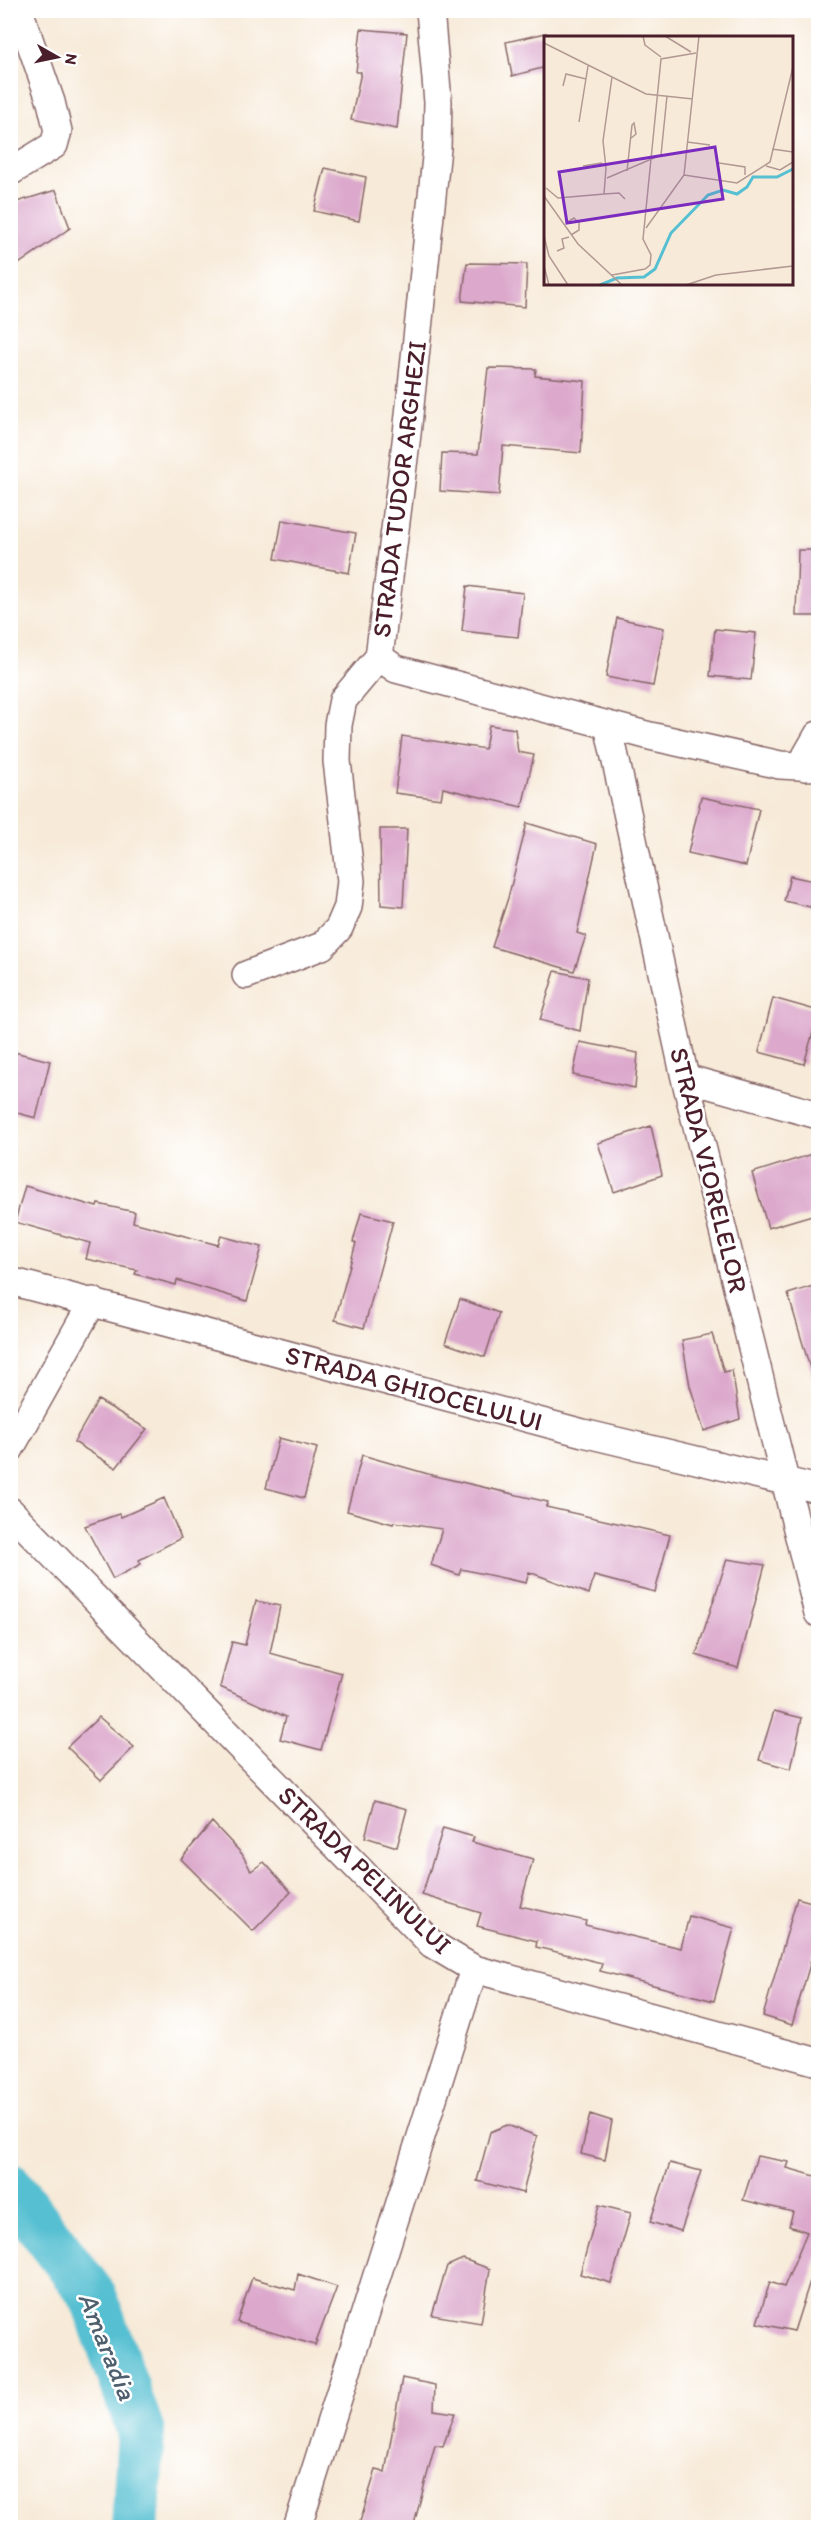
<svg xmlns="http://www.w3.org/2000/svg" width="829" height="2538" font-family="Itim,sans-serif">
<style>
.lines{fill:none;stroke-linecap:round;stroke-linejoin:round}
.river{stroke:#56c0d2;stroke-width:48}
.building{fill:#dca9cc}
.minor-casing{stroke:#876668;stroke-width:30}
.minor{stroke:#fff;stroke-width:27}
.labels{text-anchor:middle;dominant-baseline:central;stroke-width:5;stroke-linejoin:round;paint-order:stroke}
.street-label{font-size:26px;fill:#4a1f2b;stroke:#fff}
.water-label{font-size:27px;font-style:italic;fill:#4f5f6e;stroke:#fff}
.inset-river{fill:none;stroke:#56c0d2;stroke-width:3}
.inset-road{fill:none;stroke:#b29993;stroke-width:1.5}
.view{fill:#7b2cbf;fill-opacity:0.15;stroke:#7b2cbf;stroke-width:3}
.inset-edge{fill:none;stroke:#4a1f2b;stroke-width:3}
</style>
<rect width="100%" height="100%" fill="#fff"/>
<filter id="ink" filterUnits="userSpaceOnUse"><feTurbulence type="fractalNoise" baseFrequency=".0167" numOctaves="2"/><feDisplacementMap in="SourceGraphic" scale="12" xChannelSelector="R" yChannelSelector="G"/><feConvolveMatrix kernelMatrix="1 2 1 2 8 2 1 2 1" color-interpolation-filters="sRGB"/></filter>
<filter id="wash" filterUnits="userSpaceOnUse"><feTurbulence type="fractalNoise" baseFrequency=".008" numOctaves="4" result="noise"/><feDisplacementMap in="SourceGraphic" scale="24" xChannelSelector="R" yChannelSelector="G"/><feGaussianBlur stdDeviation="1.35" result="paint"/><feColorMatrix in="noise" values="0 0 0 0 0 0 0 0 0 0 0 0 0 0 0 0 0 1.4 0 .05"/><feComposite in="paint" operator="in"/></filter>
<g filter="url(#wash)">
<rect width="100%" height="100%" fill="#f7ead8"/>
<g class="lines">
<!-- river -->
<path class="river" d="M10 2187 93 2296 141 2432 135 2528"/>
</g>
<g id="blocks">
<!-- building -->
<path class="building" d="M361 29 407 33 397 129 351 120 361 72H356Z
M546 33V67L512 76 506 42Z
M325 168 366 177 359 221 314 211Z
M56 190 70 228 10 270V204Z
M467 263 527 264 525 307 462 301Z
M488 368 536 369 535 376 585 381 581 453 503 446 499 495 440 491 442 453 478 454Z
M282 520 356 533 349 573 275 559Z
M798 550H819V616H796Z
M467 586 523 593 518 637 462 631Z
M617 618 664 628 653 686 606 677Z
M715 629 756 633 751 680 710 676Z
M489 725 515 729 518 752 534 755 522 807 443 788 441 799 395 793 402 736 485 749Z
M701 797 759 809 746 866 688 853Z
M527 823 597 844 577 933 586 936 574 971 492 947 508 898Z
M380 829H407L403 907 381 905Z
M790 876 819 882V909L784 901Z
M555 971 588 978 580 1031 540 1020Z
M773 998 819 1011 804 1064 759 1052Z
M580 1042 638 1053 635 1088 573 1075Z
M10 1051 50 1061 36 1118 10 1111Z
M651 1126 662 1175 614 1192 598 1143Z
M819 1152V1213L768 1228 752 1173Z
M25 1186 97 1207 98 1204 135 1212 133 1222 218 1245 221 1236 262 1247 247 1301 177 1280 176 1285 135 1274 137 1270 86 1259 90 1243 15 1222Z
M361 1213 393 1221 364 1328 335 1320 356 1243 353 1242Z
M819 1284V1378H813L788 1294Z
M460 1299 499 1313 485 1357 445 1343Z
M712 1334 724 1372 732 1370 740 1419 704 1431 690 1386 682 1340Z
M98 1400 147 1429 116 1468 74 1442Z
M279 1438 317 1448 304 1498 266 1488Z
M362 1455 435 1476 548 1502 546 1507 670 1535 655 1592 594 1576 589 1594 529 1572 526 1583 461 1569 459 1575 431 1565 442 1529 394 1522 393 1524 347 1511Z
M164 1498 181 1538 139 1560 141 1564 113 1579 85 1526 119 1514 121 1517Z
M727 1559 765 1565 738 1668 696 1655Z
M256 1601 280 1606 270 1653 342 1673 321 1750 280 1739 286 1717 220 1687 232 1642 245 1645Z
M774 1711 802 1718 791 1769 759 1760Z
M99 1717 134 1747 101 1780 67 1747Z
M375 1800 407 1809 397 1847 365 1837Z
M212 1822 242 1854 251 1871 264 1862 291 1892 253 1931 181 1859Z
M443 1828 474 1837 472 1842 533 1859 520 1906 586 1921 585 1925 681 1948 689 1916 734 1928 714 2001 600 1971 602 1963 536 1947 537 1941 477 1926 481 1913 422 1895Z
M797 1898 819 1904V1934L792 2025 763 2016Z
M590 2114 612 2121 605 2160 581 2154Z
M507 2125 537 2136 523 2193 477 2181 490 2132Z
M757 2156 789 2162 787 2168 819 2177V2253L794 2331 757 2323 770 2282 784 2287 807 2232 789 2226 793 2212 743 2200Z
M670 2163 701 2171 681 2231 650 2222Z
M599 2205 631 2213 611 2283 580 2274Z
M463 2259 490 2269 481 2323 432 2315 447 2266Z
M298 2274 337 2287 315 2345 237 2322 252 2278 295 2290Z
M402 2378 435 2385 434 2410 455 2413 443 2446 435 2445 413 2528H358L376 2470 385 2472Z"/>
</g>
</g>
<g filter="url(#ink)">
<use href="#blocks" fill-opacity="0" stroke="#876668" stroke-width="1.5"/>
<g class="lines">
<defs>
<path id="minor" d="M430 10 438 102 437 148 407 434 379 657 396 669 650 736 780 765 818 767
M10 172 54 145 58 131 51 102 19 10
M608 725 685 1078 818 1613
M805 767 806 756 818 735
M246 975 322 946 339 928 348 907 351 881 337 761 338 725 343 700 379 657
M685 1078 818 1115
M10 1281 583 1433 818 1489
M10 1449 93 1301
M10 1511 432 1944 474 1969 818 2062
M297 2528 474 1969"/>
</defs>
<!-- minor casing -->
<use href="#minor" class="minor-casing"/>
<!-- minor -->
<use href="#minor" class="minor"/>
</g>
</g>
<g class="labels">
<!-- street labels -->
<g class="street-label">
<text transform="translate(399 489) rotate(-83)">STRADA TUDOR ARGHEZI</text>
<text transform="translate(709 1170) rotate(76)">STRADA VIORELELOR</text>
<text transform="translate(414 1388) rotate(15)">STRADA GHIOCELULUI</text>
<text transform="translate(365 1870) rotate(44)">STRADA PELINULUI</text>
</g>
<!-- water labels -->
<g class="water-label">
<text transform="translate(108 2346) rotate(68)">Amaradia</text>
</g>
</g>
<!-- overview -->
<g transform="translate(544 36)">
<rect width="249" height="249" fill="#f7ead8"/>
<path class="inset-river" d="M56 249 73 242 100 241 111 233 127 197 164 159 179 154 193 158 203 151 209 141H233L249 133"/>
<path class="inset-road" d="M99 0 101 9 117 21M121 0 147 16M0 7 102 58 149 63M19 50 22 38 42 43M35 86 44 30M143 106 166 109M228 113 249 116M175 127 201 131V139M39 130 57 127 62 130M222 130 236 134 249 126M83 135 88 89 90 87 92 98 86 103M140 139 193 147 226 126 249 31M63 142 117 119 123 60M2 152 14 162 60 158 62 132 59 105 68 41M60 158 75 157 81 163M0 160 34 208 78 249M22 187 30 182 35 187V194L27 199M102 192 140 139 155 0M0 200 5 220 24 249M13 215 20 212 18 203 25 201M0 230 5 249M68 239 101 233 106 229 107 219 99 203 117 23 152 17M142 249 172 239 249 230"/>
<path class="view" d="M171 111 179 163 23 187 15 136Z"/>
<rect width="249" height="249" class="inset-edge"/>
</g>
<!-- margin -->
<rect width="829" height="2538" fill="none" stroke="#fff" stroke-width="36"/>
<!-- north arrow -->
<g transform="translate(57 57) rotate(99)" stroke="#ffffff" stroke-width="4.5" paint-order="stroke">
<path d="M0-4.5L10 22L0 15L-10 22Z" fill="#4a1f2b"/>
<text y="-9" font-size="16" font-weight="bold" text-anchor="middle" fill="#4a1f2b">N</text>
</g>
</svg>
